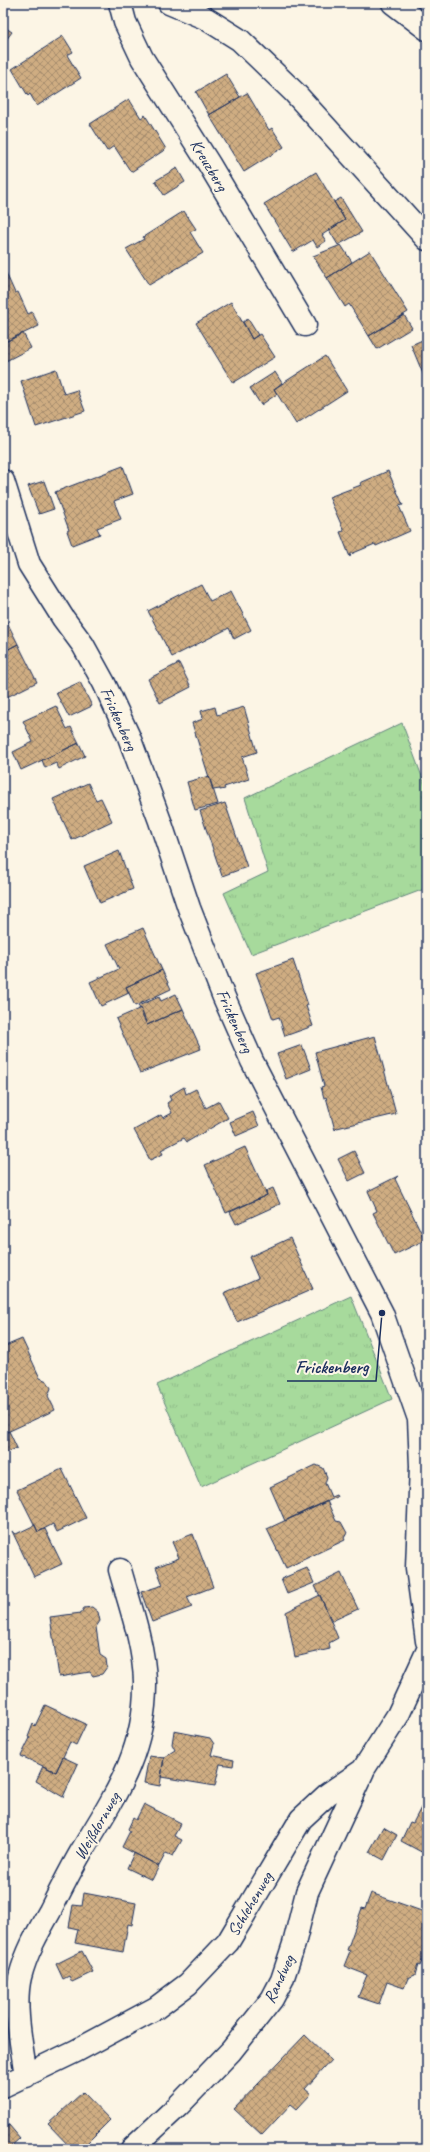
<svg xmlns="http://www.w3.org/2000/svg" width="430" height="2152" font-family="Caveat,sans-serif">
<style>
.grass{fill:url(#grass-tufts);stroke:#61847d}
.building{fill:url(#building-cross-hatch);stroke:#1b2f5e}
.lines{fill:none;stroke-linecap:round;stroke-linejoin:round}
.street-casing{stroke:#1b2f5e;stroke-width:25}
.street{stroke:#fcf5e5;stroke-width:22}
.labels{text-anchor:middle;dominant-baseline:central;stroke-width:4;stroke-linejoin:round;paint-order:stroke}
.street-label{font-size:17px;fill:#1b2f5e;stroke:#fcf5e5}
.leader{fill:none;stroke:#1b2f5e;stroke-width:1.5}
.callout-dot{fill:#1b2f5e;stroke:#fcf5e5;stroke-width:1.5}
.callout-label{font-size:18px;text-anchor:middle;font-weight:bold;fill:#1b2f5e;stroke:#fcf5e5;stroke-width:4;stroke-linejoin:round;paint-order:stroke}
</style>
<defs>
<pattern id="grass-tufts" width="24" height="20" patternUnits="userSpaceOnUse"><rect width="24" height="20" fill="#a7da9c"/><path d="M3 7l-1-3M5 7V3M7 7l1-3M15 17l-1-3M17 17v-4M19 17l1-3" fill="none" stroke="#8fbb89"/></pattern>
<pattern id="building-cross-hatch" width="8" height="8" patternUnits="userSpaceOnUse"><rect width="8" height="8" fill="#cfad82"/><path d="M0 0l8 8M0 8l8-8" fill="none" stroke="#a78d6e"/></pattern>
</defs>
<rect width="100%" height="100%" fill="#fcf5e5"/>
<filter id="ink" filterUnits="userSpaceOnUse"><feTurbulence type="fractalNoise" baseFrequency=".025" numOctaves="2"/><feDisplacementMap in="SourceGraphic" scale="8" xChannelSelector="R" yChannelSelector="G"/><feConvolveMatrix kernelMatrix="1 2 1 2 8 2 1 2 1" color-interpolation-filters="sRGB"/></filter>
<g filter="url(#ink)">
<!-- grass -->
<path class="grass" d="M402 723 427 790V888L251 954 224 893 268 872 245 798Z
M351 1296 392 1399 201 1487 157 1385Z"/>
<!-- building -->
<path class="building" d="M3 26 12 32 3 44Z
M63 36 73 52 67 55 81 78 37 106 30 94 28 96 12 69Z
M226 74 240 97 209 115 196 92Z
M247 93 269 130 272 128 284 147 244 172 209 115Z
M129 99 141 118 145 115 166 149 131 172 114 146 107 151 90 124Z
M177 168 185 182 164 195 155 181Z
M316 172 345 220 322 235 326 241 317 247 313 240 293 252 264 204Z
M341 198 362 232 338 245 329 230 345 220 334 202Z
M184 211 196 229 190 232 203 253 149 285 126 249 144 239 143 237Z
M341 245 352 262 327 278 313 256Z
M370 251 408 312 369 336 349 304 345 307 327 278Z
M6 273 15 293 18 292 28 314 32 312 39 326 3 343V274Z
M231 302 252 339 260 334 275 357 233 383 196 323Z
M404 315 412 328 377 349 369 336Z
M248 319 258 335 252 339 243 322Z
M23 333 31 348 4 362 3 343Z
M427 338V381H426L411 345Z
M325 356 347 391 296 424 274 389Z
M56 369 64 394 77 390 85 411 36 427 21 381Z
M275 372 282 383 274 389 277 394 261 405 250 388Z
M123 466 133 494 114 501 121 519 97 528 100 534 72 545 67 531 69 530 55 492Z
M388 471 403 505 399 506 410 531 376 546 375 544 351 554 350 557 340 532 344 531 329 497 361 485 360 483Z
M44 481 54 509 39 514 28 486Z
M201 584 210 601 231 591 251 630 234 639 229 628 172 657 148 611Z
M3 614 18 644 3 652Z
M18 644 37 682 3 699V652Z
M179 663 191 687 160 703 148 679Z
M80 682 92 706 69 717 56 693Z
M56 706 67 729 71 727 79 743 21 770 13 752 33 742 23 721Z
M215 707 217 715 244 707 257 752 242 757 249 779 224 787 225 789 220 790V789L213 790 192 723 203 719 201 711Z
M79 743 85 756 59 769 56 763 45 768 42 760Z
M209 776 218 804 195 810 187 782Z
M88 783 96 800 101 798 112 821 72 840 53 799Z
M225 803 247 867 222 876 200 811Z
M119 851 133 889 100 903 84 866Z
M143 928 162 970 126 987 129 993 101 1006 90 982 119 969 107 944Z
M293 960 308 1005 306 1006 313 1026 285 1036 279 1017 273 1019 256 973Z
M162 970 171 989 135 1006 126 987Z
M176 994 183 1009 147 1025 141 1013 143 1012 138 1006 159 997 161 1001Z
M141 1008 147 1025 183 1009 201 1049 140 1073 116 1019Z
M375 1036 396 1114 337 1128 335 1130 326 1097 324 1098 321 1087 324 1086 315 1052Z
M302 1045 311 1069 286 1079 277 1054Z
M184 1087 186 1094 196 1089 206 1108 219 1101 228 1118 187 1142 184 1138 161 1150 163 1154 150 1160 134 1130 161 1115 163 1118 172 1113 167 1103 171 1100 169 1096Z
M253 1112 259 1126 236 1136 230 1122Z
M245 1147 267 1195 226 1213 205 1165Z
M354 1151 365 1173 349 1181 338 1159Z
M398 1176 395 1179 425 1240 394 1255 373 1213 377 1211 368 1191Z
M273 1188 280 1204 236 1224 230 1212 267 1195 266 1191Z
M290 1238 313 1289 237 1322 224 1293 258 1278 249 1257Z
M22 1339 40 1378 47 1381 51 1388 48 1396 55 1410 3 1434V1347Z
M9 1431 17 1448 3 1454V1434Z
M316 1465 323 1468 327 1477 325 1483 331 1497 336 1495 337 1497 285 1521 270 1487Z
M62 1469 86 1518 57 1532 53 1524 38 1532 17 1490Z
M327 1501 336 1521 341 1522 347 1533 344 1538 345 1540 286 1568 267 1529Z
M35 1525 38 1532 45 1529 62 1564 34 1577 12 1531 16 1534Z
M193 1534 213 1587 187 1597 192 1607 152 1622 141 1592 163 1585 156 1567 179 1558 172 1542Z
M307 1568 314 1583 287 1594 281 1579Z
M341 1573 358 1609 332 1621 315 1586Z
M320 1595 338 1638 329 1643 330 1649 295 1657 286 1612Z
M92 1607 98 1612 100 1621 96 1627 100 1655 106 1659 107 1667 102 1674 93 1676 90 1672 59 1677 50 1617 81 1613 84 1608Z
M45 1705 86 1724 76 1745 70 1742 56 1772 21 1756 30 1738 28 1737 33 1724 35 1726Z
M174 1731 210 1738 214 1744 211 1755 234 1760 233 1766 220 1764 215 1786 161 1777 164 1757 175 1750 172 1744Z
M149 1756 164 1758 160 1786 144 1783Z
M63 1757 78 1764 63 1797 36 1781 43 1766 56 1772Z
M427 1796V1855L401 1841 410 1822 413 1823Z
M144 1804 181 1823 174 1836 182 1840 173 1856 166 1853 159 1866 122 1847 130 1831 128 1829 133 1818 136 1820Z
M383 1827 397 1835 384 1860 369 1852Z
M134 1853 159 1866 152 1880 127 1868Z
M84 1893 136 1903 132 1925 128 1924 123 1952 75 1943 78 1929 69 1927 73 1905 82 1906Z
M371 1893 427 1913V1948L420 1966 418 1965 415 1975 408 1978 404 1988 387 1982 379 2004 358 1997 367 1975 344 1966 350 1951 347 1950 362 1908 365 1909Z
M82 1951 93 1972 72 1982 69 1976 63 1979 56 1964Z
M305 2035 331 2060 305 2089 311 2094 297 2109 291 2104 262 2135 234 2109Z
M83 2092 110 2120 81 2149H72L48 2124Z
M9 2125 20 2138 8 2149H3V2131Z"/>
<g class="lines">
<defs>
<path id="street" d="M120 3 125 22 142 58 209 164 305 325
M169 3 205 18 240 40 294 92 427 239
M393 3 427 29
M3 481 29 564 63 618 83 645 104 683 129 737 160 821 189 908 223 995 252 1061 382 1313 419 1419 421 1466 417 1568 427 1641
M26 2076C22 2047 13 2006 20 1977 26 1953 38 1932 50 1911 60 1891 70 1871 81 1852 115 1796 146 1751 145 1682 144 1644 130 1606 120 1570
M3 2086 76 2051 156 2008 188 1984 228 1942 301 1819 328 1794 363 1770 398 1715 427 1652
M132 2149 178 2106 231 2051 272 1999 282 1980 294 1944 307 1892 363 1771"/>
</defs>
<!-- street casing -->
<use href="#street" class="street-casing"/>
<!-- street -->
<use href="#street" class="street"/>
</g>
</g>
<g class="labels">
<!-- street labels -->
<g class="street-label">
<text transform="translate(209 165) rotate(59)">Kreuzberg</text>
<text transform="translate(119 719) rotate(66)">Frickenberg</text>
<text transform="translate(235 1021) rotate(66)">Frickenberg</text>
<text transform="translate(97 1826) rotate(-60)">Weißdornweg</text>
<text transform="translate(250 1904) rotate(-59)">Schlehenweg</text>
<text transform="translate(279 1979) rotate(-65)">Randweg</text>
</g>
</g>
<!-- callouts -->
<path class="leader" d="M382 1313L376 1381H287"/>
<circle class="callout-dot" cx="382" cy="1313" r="4"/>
<g class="callout-label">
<text x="332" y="1373">Frickenberg</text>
</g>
<!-- margin -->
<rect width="430" height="2152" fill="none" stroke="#fcf5e5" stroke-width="16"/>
<rect x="8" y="8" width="414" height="2136" fill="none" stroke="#1b2f5e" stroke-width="1.5" filter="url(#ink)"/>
</svg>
